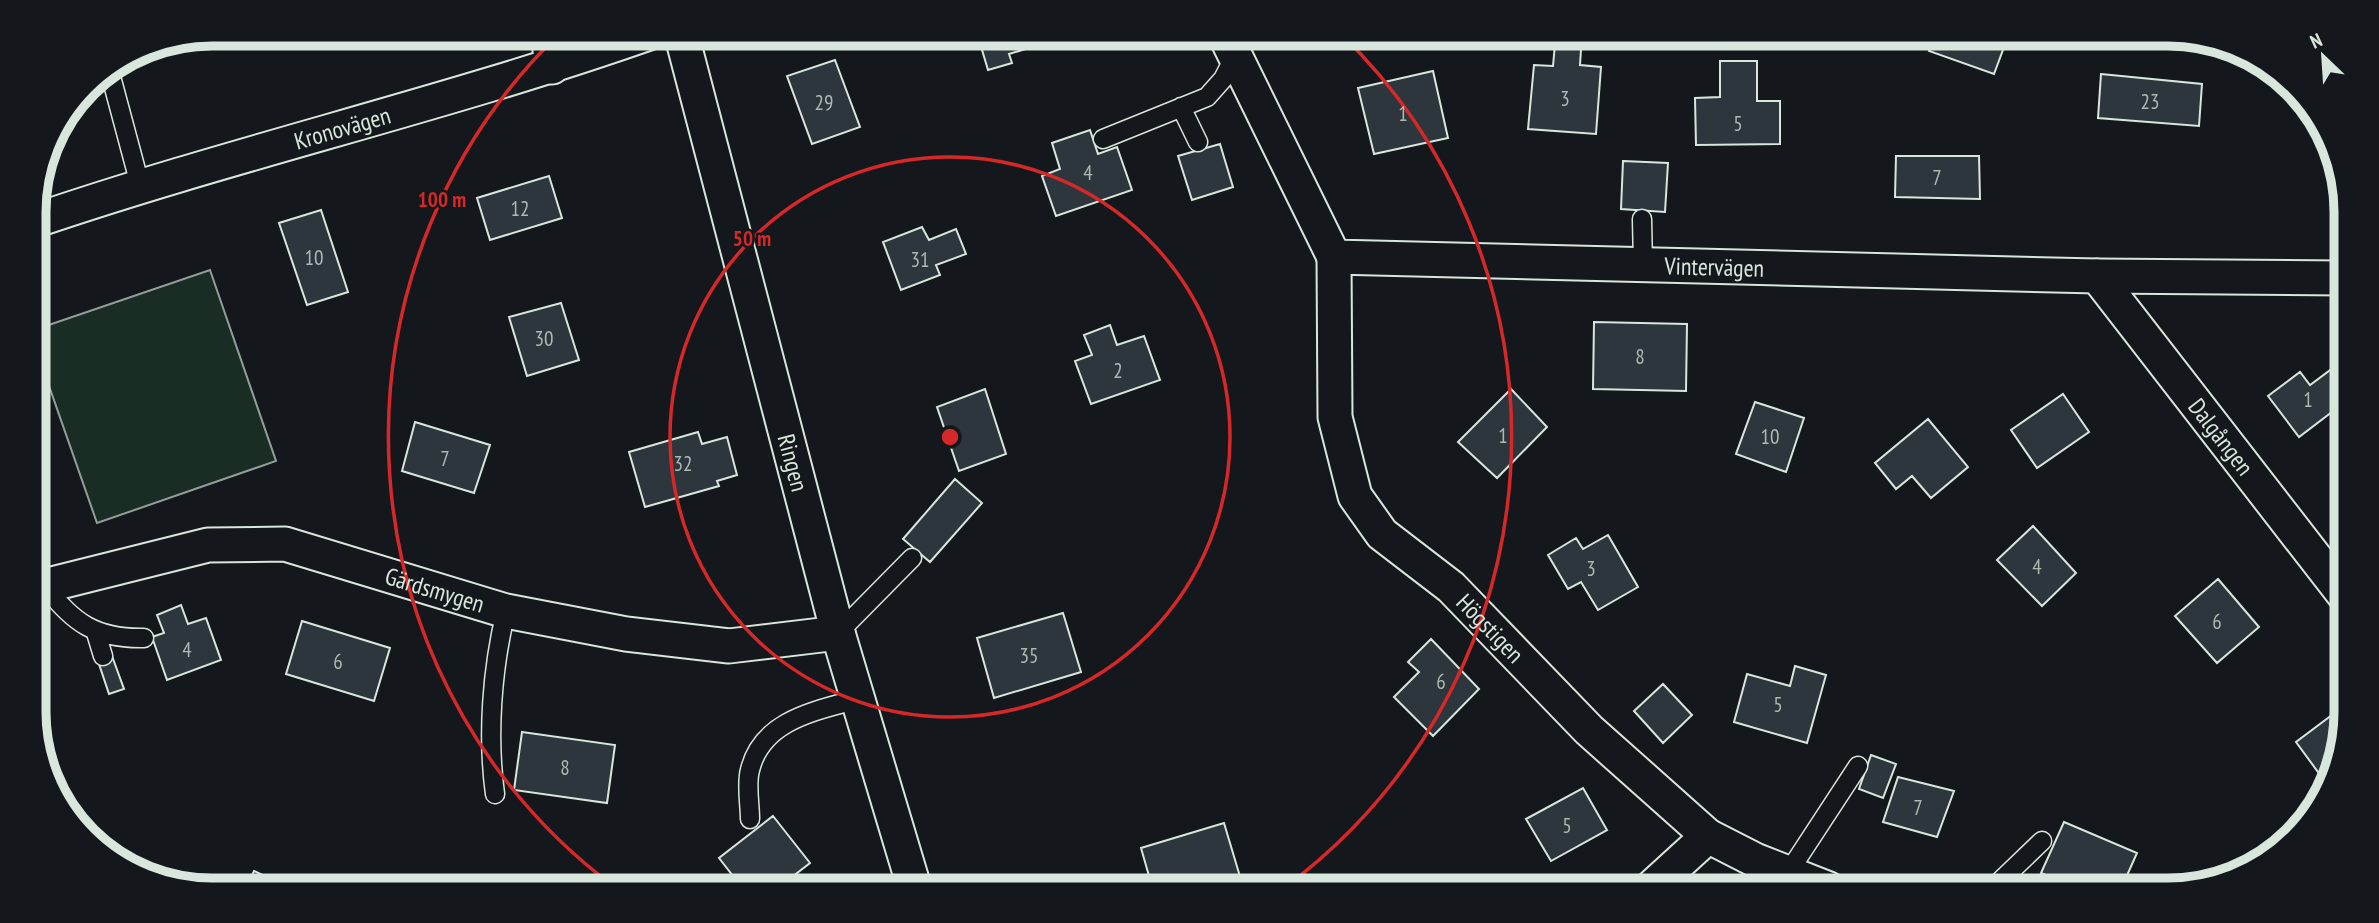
<svg xmlns="http://www.w3.org/2000/svg" width="2379" height="923" font-family="'PT Sans Narrow',sans-serif">
<style>
.green{fill:#1a2d24;stroke:#939e99;stroke-width:2}
.building{fill:#2c363c;stroke:#d8e6dc;stroke-width:2}
.lines{fill:none;stroke-linecap:round;stroke-linejoin:round}
.lane-casing{stroke:#d8e6dc;stroke-width:21}
.street-casing{stroke:#d8e6dc;stroke-width:37}
.lane{stroke:#14181c;stroke-width:18}
.street{stroke:#14181c;stroke-width:33}
.ring{fill:none;stroke:#d62828;stroke-width:3.5}
.labels{text-anchor:middle;dominant-baseline:central;stroke-width:5;stroke-linejoin:round;paint-order:stroke}
.number-label{font-size:21px;fill:#adbab4}
.street-label{font-size:24px;fill:#d8e6dc;stroke:#14181c}
.rim{fill:none;stroke:#d8e6dc;stroke-width:9}
.centre{fill:#d62828;stroke:#14181c;stroke-width:3.5}
.ring-label{font-size:21px;text-anchor:middle;font-weight:bold;fill:#d62828;stroke:#14181c;stroke-width:5;stroke-linejoin:round;paint-order:stroke}
</style>
<rect width="100%" height="100%" fill="#14181c"/>
<!-- green -->
<path class="green" d="M210 270 276 461 97 523 34 343V330Z"/>
<!-- building -->
<path class="building" d="M977 33H1079L1009 54 1012 63 988 70Z
M1556 33 1582 34 1580 65 1601 67 1596 134 1528 129 1534 65 1553 66Z
M1935 33H1992L2007 39 1994 74 1929 51Z
M835 60 860 127 812 144 787 76Z
M1720 61H1757V101H1780V144L1696 145 1695 98 1720 97Z
M1433 71 1448 138 1374 154 1358 88Z
M2101 74 2202 84 2199 126 2098 118Z
M2309 104 2323 138 2316 140Z
M1090 130 1098 154 1117 147 1132 190 1056 216 1042 176 1060 169 1052 143Z
M1220 144 1233 187 1192 200 1178 156Z
M1896 156H1979L1980 199 1895 197Z
M1623 161 1668 163 1665 212 1621 209Z
M549 176 562 218 490 240 477 198Z
M321 210 348 292 307 305 279 223Z
M922 227 929 240 956 229 966 254 936 265 940 275 901 290 883 242Z
M561 303 579 360 527 376 509 317Z
M1594 322 1687 324 1686 391 1593 389Z
M1110 325 1117 345 1144 336 1160 380 1091 404 1075 361 1092 355 1084 335Z
M2337 365 2345 375V402L2299 437 2268 396 2300 372 2310 385Z
M985 389 1006 454 959 471 937 407Z
M1511 389 1547 427 1497 478 1458 442Z
M2063 394 2089 432 2037 468 2011 430Z
M1755 402 1804 418 1786 472 1736 454Z
M1928 419 1968 467 1931 498 1912 476 1896 489 1875 463Z
M415 422 490 445 474 493 402 471Z
M698 432 702 444 727 437 737 475 717 481 719 486 645 507 629 452Z
M35 467 45 493 35 497Z
M955 479 982 503 930 562 903 539Z
M2033 526 2076 573 2042 606 1997 560Z
M1608 535 1638 587 1598 610 1581 582 1568 589 1548 555 1576 538 1583 549Z
M2218 579 2259 627 2217 663 2175 616Z
M181 605 188 624 206 618 221 660 167 680 152 637 164 633 157 615Z
M1063 613 1081 672 994 698 977 638Z
M302 621 390 648 374 701 286 674Z
M1431 639 1479 689 1433 736 1394 697 1419 672 1408 662Z
M112 656 124 689 109 694 98 661Z
M1795 666 1826 675 1807 743 1734 722 1747 674 1790 686Z
M1663 684 1692 715 1663 743 1634 711Z
M2344 706 2336 769 2326 783 2296 742Z
M522 732 615 745 607 803 514 790Z
M1871 755 1896 764 1883 798 1859 789Z
M1898 777 1954 791 1937 837 1883 822Z
M1583 788 1607 830 1551 861 1526 819Z
M773 816 810 863 775 890H744L719 858Z
M2064 822 2137 853 2121 889H2079L2041 873Z
M1224 823 1244 890H1202L1200 884 1182 890H1153L1141 848Z
M254 871 284 885 282 890H245Z
M210 879 232 890 206 889Z"/>
<g class="lines">
<defs>
<path id="lane" d="M109 69 140 185
M1181 107 1198 142
M1103 139 1207 97 1223 79 1236 54
M1642 219 1643 265
M45 586C73 623 96 639 144 638
M96 633 103 656
M838 633 912 558
M495 794C487 735 492 669 506 611
M750 819C750 804 746 784 750 770 762 720 815 711 858 699
M1788 873 1858 766
M1992 889 2042 841"/>
<g id="street">
<path d="M548 33 552 67"/>
<path id="s1" d="M681 33 838 633 915 890"/>
<path id="s2" d="M1224 33 1334 257 2097 276 2344 278"/>
<path id="s3" d="M34 221C237 152 447 104 649 33"/>
<path id="s4" d="M1334 257 1335 417 1355 496 1382 534 1451 587 1589 730 1708 836 1755 860 1829 889"/>
<path id="s5" d="M2097 276 2345 596"/>
<path id="s6" d="M36 588 208 545 285 544 506 611 626 634 729 646 838 633"/>
<path d="M1650 889 1708 836"/>
</g>
</defs>
<!-- lane casing -->
<use href="#lane" class="lane-casing"/>
<!-- street casing -->
<use href="#street" class="street-casing"/>
<!-- lane -->
<use href="#lane" class="lane"/>
<!-- street -->
<use href="#street" class="street"/>
</g>
<!-- distance rings -->
<g class="ring">
<circle cx="950" cy="437" r="280"/>
<path d="M616 888A561 561 0 0 1 560 33M1340 33A561 561 0 0 1 1284 888"/>
</g>
<g class="labels">
<!-- number labels -->
<g class="number-label">
<text x="1565" y="98">3</text>
<text x="2150" y="101">23</text>
<text x="824" y="102">29</text>
<text x="1403" y="113">1</text>
<text x="1738" y="123">5</text>
<text x="1088" y="172">4</text>
<text x="1937" y="177">7</text>
<text x="520" y="208">12</text>
<text x="314" y="257">10</text>
<text x="920" y="259">31</text>
<text x="544" y="338">30</text>
<text x="1640" y="356">8</text>
<text x="1118" y="370">2</text>
<text x="2308" y="399">1</text>
<text x="1503" y="435">1</text>
<text x="1770" y="436">10</text>
<text x="445" y="458">7</text>
<text x="683" y="463">32</text>
<text x="2037" y="566">4</text>
<text x="1591" y="568">3</text>
<text x="2217" y="621">6</text>
<text x="187" y="649">4</text>
<text x="1029" y="655">35</text>
<text x="338" y="661">6</text>
<text x="1441" y="681">6</text>
<text x="1778" y="704">5</text>
<text x="565" y="767">8</text>
<text x="1918" y="807">7</text>
<text x="1567" y="825">5</text>
</g>
<!-- street labels -->
<g class="street-label">
<text stroke="none"><textPath href="#s3" startOffset="322">Kronovägen</textPath></text>
<text stroke="none"><textPath href="#s2" startOffset="630">Vintervägen</textPath></text>
<text stroke="none"><textPath href="#s5" startOffset="203">Dalgången</textPath></text>
<text stroke="none"><textPath href="#s1" startOffset="444">Ringen</textPath></text>
<text stroke="none"><textPath href="#s6" startOffset="411">Gärdsmygen</textPath></text>
<text stroke="none"><textPath href="#s4" startOffset="432">Högstigen</textPath></text>
</g>
</g>
<!-- crop -->
<path d="M0 0H2379V923H0ZM212 46H2168A166 166 0 0 1 2334 212V712A166 166 0 0 1 2168 878H212A166 166 0 0 1 46 712V212A166 166 0 0 1 212 46Z" fill="#14181c" fill-rule="evenodd"/>
<path class="rim" d="M212 46H2168A166 166 0 0 1 2334 212V712A166 166 0 0 1 2168 878H212A166 166 0 0 1 46 712V212A166 166 0 0 1 212 46Z"/>
<circle cx="950" cy="437" r="10" class="centre"/>
<g class="ring-label">
<text x="442" y="207">100 m</text>
<text x="752" y="246">50 m</text>
</g>
<!-- north arrow -->
<g transform="translate(2323 56) rotate(335)" stroke="#14181c" stroke-width="5" paint-order="stroke">
<path d="M0-5L12 26L0 18L-12 26Z" fill="#d8e6dc"/>
<text y="-10" font-size="19" font-weight="bold" text-anchor="middle" fill="#d8e6dc">N</text>
</g>
</svg>
